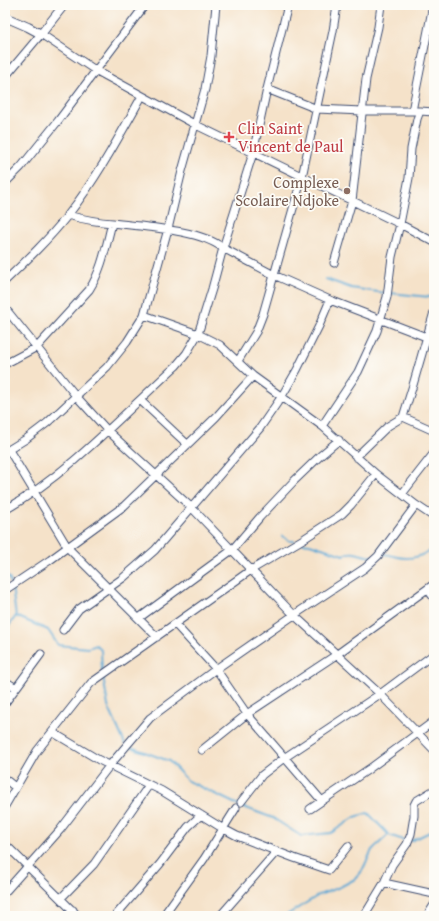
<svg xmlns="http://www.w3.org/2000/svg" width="439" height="921" font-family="'Gentium Book Plus',serif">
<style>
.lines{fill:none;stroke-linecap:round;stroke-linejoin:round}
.stream{stroke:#5ca9d5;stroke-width:2}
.minor-casing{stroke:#3c4a6e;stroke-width:9}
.tertiary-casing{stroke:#3c4a6e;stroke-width:10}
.minor{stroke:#fff;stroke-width:7}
.tertiary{stroke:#fff;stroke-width:8}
.health-dot{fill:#e0444e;stroke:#fdfcf7;stroke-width:1.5}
.education-dot{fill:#8d6e63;stroke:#fdfcf7;stroke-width:1.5}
.labels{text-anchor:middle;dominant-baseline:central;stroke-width:3.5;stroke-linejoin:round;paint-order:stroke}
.health-label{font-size:16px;fill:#be3a42;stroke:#fdfcf7;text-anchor:start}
.education-label{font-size:16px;fill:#785e54;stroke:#fdfcf7;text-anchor:end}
</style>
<rect width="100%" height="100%" fill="#fdfcf7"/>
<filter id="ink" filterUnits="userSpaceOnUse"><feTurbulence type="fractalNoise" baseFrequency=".025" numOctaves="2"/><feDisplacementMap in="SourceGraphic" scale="8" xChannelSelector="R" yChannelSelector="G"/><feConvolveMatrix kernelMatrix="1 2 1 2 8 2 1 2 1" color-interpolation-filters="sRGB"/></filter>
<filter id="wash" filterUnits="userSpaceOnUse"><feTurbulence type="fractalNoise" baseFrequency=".012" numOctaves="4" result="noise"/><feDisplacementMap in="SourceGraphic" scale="16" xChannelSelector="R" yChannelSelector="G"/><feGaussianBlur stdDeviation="0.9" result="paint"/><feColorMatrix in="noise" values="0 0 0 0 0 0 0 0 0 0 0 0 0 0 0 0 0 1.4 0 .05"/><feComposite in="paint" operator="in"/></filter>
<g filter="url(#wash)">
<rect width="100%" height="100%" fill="#f5e2c9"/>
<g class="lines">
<!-- stream -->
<path class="stream" d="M326 279 351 288 385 293
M390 293 430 297 434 298
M282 536 290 541H294
M302 543 310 544 343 555C356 548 362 559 374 556
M382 554C388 554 393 556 398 557 412 560 422 556 434 548
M5 574 9 578 11 583
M16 616 48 630 58 645 88 648 96 645 101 650 102 672
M5 631 16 616 12 587
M103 676 108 706 125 744
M128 746 169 761 188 781 238 805 273 818 301 836 331 833 355 817 368 813 389 835 406 841
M411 841 434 830
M285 916 319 895 340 887 355 879 362 871 372 850 388 835"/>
</g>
</g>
<g filter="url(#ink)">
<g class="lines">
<defs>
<path id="minor" d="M5 77 41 34 95 70 196 125 400 224 434 242
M267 89 317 109 362 111H420L434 112
M412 111 433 5
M5 183 21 167 58 121 145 5
M67 215C82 219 97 222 113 223 143 227 199 229 223 248L274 275 330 300 434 340
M334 263 352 201 366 79 378 27 381 5
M5 281C27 260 49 239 68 215 97 178 119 137 142 96
M5 308 76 396 108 431 192 508 294 615 380 694 434 750
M144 315 198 334 220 345 253 376 322 426 376 474 416 505 431 515 434 516
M238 361 256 332 263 314 302 177 333 31 337 5
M5 364 37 347 89 290C102 270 106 246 112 223
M140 400 187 444
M403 417 434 431
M322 426 358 372 377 331 387 297 392 257 400 224 409 178 411 149 417 119 420 111
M9 450 68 548 157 637
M5 452 26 439 47 423 107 367 127 342 144 315 168 229 182 171 205 89 211 56 216 5
M356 457 388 426 403 417 413 385 434 312
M402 494 434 453
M5 510C70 473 121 416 176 366L186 354 198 334 212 289 223 248 253 153 267 89 288 5
M5 590 50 560 124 506 216 417 253 376
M428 590 434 598
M139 618 232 550 260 517 294 481 320 456 339 440
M175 624 216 669 247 714 322 801
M63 630 79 609 123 578 155 550 260 428 282 396 297 370 319 326 330 300
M5 681 16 688
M5 703 41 654
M52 732 99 760 162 791 222 828 237 836 294 858 329 870 348 846
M202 750 247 714 336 655 434 584
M5 779 15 787
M241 802 262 775 284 758 380 694 434 654
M5 806 37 751 91 683 251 570 305 538 342 514 351 505 376 474
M310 809 369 769 434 721
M5 844 78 916
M384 883 434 894
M5 892 60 830 110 765 150 718 216 669 294 615 365 568 378 556 416 505
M61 898 94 864 149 785
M66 916 73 910
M115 916 160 864 188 827 201 815
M163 916 204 859 236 808
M220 916 277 851
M364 916 384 883 392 865 407 844 411 834 414 816V805L416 801 434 790
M427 916 434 905"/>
<path id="tertiary" d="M5 17 28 27 41 34 64 5"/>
</defs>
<!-- minor casing -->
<use href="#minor" class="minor-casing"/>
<!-- tertiary casing -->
<use href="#tertiary" class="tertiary-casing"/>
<!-- minor -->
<use href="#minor" class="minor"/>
<!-- tertiary -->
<use href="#tertiary" class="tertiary"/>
</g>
</g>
<!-- markers -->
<path class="health-dot" d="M227 131h4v4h4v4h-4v4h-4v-4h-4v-4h4z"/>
<circle class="education-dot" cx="347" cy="191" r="4"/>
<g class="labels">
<!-- health labels -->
<g class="health-label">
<text x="238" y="128">Clin Saint<tspan x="238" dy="18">Vincent de Paul</tspan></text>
</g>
<!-- education labels -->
<g class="education-label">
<text x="339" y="182">Complexe<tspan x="339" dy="18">Scolaire Ndjoke</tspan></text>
</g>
</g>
<!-- margin -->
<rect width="439" height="921" fill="none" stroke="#fdfcf7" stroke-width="20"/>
</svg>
